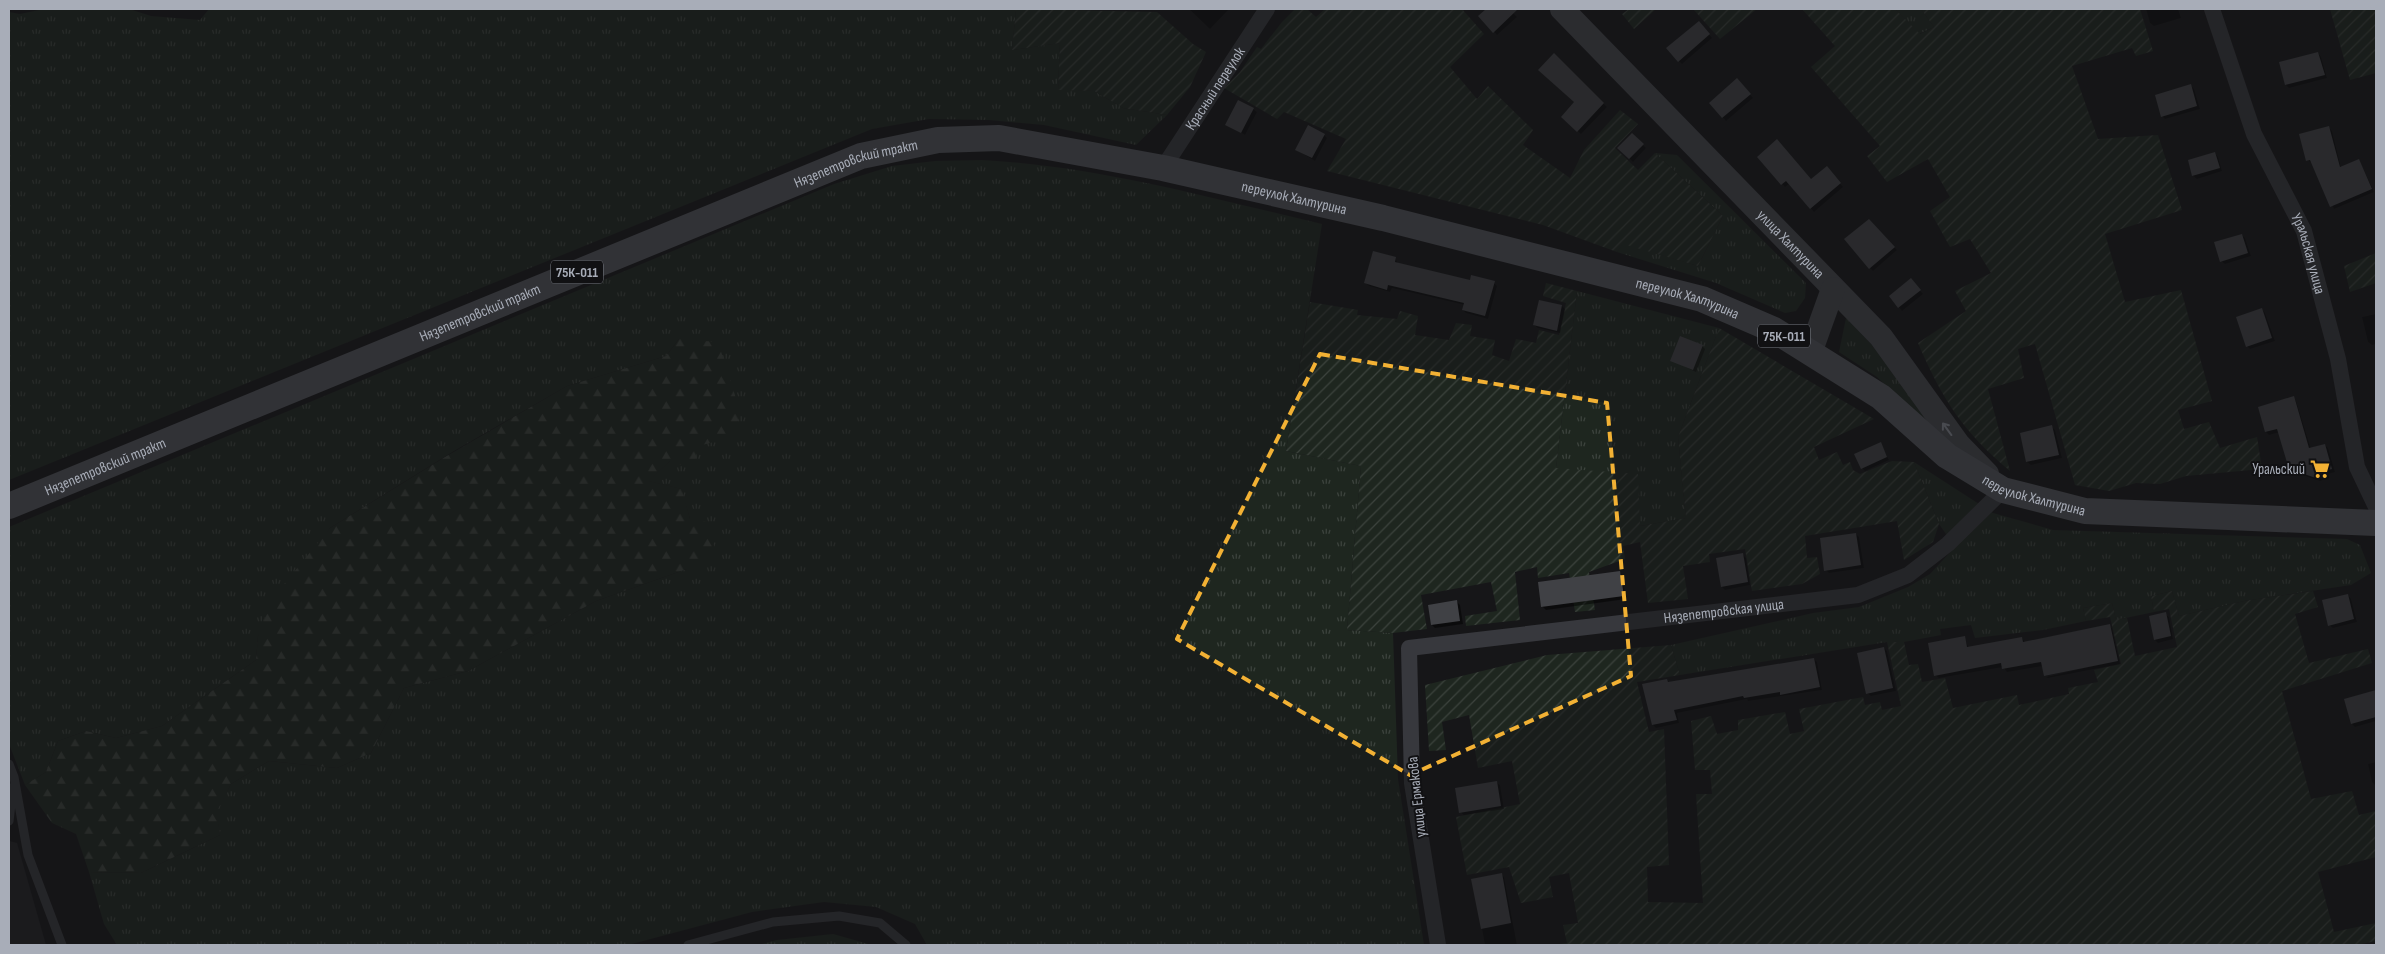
<svg xmlns="http://www.w3.org/2000/svg" width="2385" height="954" font-family="'Sofia Sans Condensed',sans-serif">
<style>
.built{fill:#222225}
.grass{fill:url(#grass-tufts)}
.forest{fill:url(#forest-firs)}
.garden{fill:url(#garden-furrows)}
.shadow{fill:#0007}
.building{fill:#404145}
.lines{fill:none;stroke-linecap:round;stroke-linejoin:round}
.lane{stroke:#37383d;stroke-width:9}
.street{stroke:#37383d;stroke-width:16}
.secondary{stroke:#45474d;stroke-width:24}
.primary{stroke:#53555c;stroke-width:26}
.oneway{stroke:#858993}
.marked{fill:none;stroke:#f2b134;stroke-width:4;stroke-dasharray:10 6;stroke-linejoin:round}
.labels{text-anchor:middle;dominant-baseline:central;stroke-width:4;stroke-linejoin:round;paint-order:stroke}
.shield{fill:#111113;stroke:#7b7e86;stroke-width:1}
.shield-label{font-size:14px;font-weight:bold;fill:#a8adb8}
.street-label{font-size:15px;fill:#a8adb8;stroke:#111113}
.poi-label{font-size:15px;fill:#a8adb8;stroke:#111113;text-anchor:end}
</style>
<defs>
<pattern id="grass-tufts" width="24" height="20" patternUnits="userSpaceOnUse" patternTransform="scale(1.25)"><rect width="24" height="20" fill="#1e261f"/><path d="M3 7l-1-3M5 7V3M7 7l1-3M15 17l-1-3M17 17v-4M19 17l1-3" fill="none" stroke="#3c433d"/></pattern>
<pattern id="forest-firs" width="22" height="20" patternUnits="userSpaceOnUse" patternTransform="scale(1.25)"><rect width="22" height="20" fill="#1e261f"/><path d="M5 1l3.5 6h-7zM16 11l3.5 6h-7z" fill="#3c433d"/></pattern>
<pattern id="garden-furrows" width="10" height="10" patternUnits="userSpaceOnUse" patternTransform="scale(1.25)"><rect width="10" height="10" fill="#1e261f"/><path d="M-1 1l2-2M0 10L10 0M9 11l2-2" fill="none" stroke="#3c433d"/></pattern>
</defs>
<rect width="100%" height="100%" fill="#161618"/>
<!-- built -->
<path class="built" d="M9 841 17 843 46 945H9Z"/>
<!-- grass -->
<path class="grass" d="M44 9H129L151 16 200 20 209 9H1016L1012 50 1060 43 1058 89 1094 91 1123 108 1167 115 1136 145 1044 125 989 120 929 119 872 129 9 480V12L20 14Z
M1895 9H1921L1934 27 1919 34Z
M1655 153 1677 155 1806 283 1805 298 1796 311 1785 313 1716 283 1617 252 1623 243 1698 266 1723 216Z
M982 160C1098 166 1210 198 1322 224L1286 451 1361 466 1347 630 1393 633 1398 779 1424 945H927L915 924 876 907 824 902 752 912 628 945H117L104 924 89 872 141 873 220 835 216 811 231 784 269 761 337 768 371 753 404 688 468 671 596 601 687 569 690 519 681 489 648 481 670 461 679 339 666 356 567 386 454 451 330 528 258 636 256 660 162 726 116 738 86 731 58 741 46 772 25 785 9 744V527L834 184 892 166 935 161Z
M1577 291 1719 328 1678 437 1686 518 1640 526 1556 468Z
M1846 318 1885 358 1930 420 1925 424 1877 377 1839 352Z
M1914 462 1993 513 2053 530 2347 539 2360 545 2371 573 2351 585 2244 601 2179 616 2172 591 2151 596 2154 612 2116 620 2112 603 2083 608 2086 621 2043 630 1975 638 1971 625 1940 629 1941 635 1904 642H1887L1680 675 1671 645 1813 613 1859 607 1908 587 1930 574 1955 547 1939 524Z
M833 934 872 945H758L777 940Z"/>
<!-- forest -->
<path class="forest" d="M679 339 718 342 741 414 730 438 698 446 694 469 670 461 649 481 682 489 690 519 707 522 715 549 687 569 596 601 468 671 404 688 371 753 337 768 269 761 231 784 217 811 220 835 141 873 89 872 76 834 52 823 25 785 46 772 58 741 86 731 116 738 162 726 256 660 258 636 271 600 330 528 445 457 567 386 666 356Z"/>
<!-- garden -->
<path class="garden" d="M1016 9 1157 12 1193 44 1206 52 1190 87 1167 115 1123 108 1094 91 1058 90 1060 43 1012 50Z
M1295 9H1307L1316 17 1325 9H1462L1484 34 1450 67 1477 99 1488 86 1533 130 1523 145 1570 178 1584 150 1620 110 1638 124 1615 148 1638 170 1655 153 1723 216 1698 266 1623 244 1617 252 1543 225 1327 171 1346 139 1284 112 1277 119 1224 88 1240 72 1257 47 1261 49 1282 22Z
M1629 9H1656L1634 29 1622 14Z
M1693 9H1757L1720 39Z
M1802 9H1895L1920 34 1934 27 1921 9H2140L2153 51 2136 56 2132 48 2072 66 2098 139 2158 135 2182 210 2105 234 2125 302 2181 290 2212 401 2178 410 2184 429 2209 422 2220 448 2257 437 2262 469 2186 476 2160 484 2136 483 2109 491 2075 485 2035 344 2018 349 2024 378 1988 389 2010 471C1963 432 1942 399 1918 343L1966 311 1955 291 1991 273 1970 239 1950 247 1930 211 1950 197 1928 159 1887 182 1867 156 1880 146 1811 67 1835 46Z
M2330 9H2376V73L2350 80Z
M2376 253V283L2350 292 2344 266Z
M1546 283 1577 291 1556 468 1638 474 1640 526 1686 518 1678 437 1719 328 1874 419 1814 447 1819 460 1837 452 1843 465 1850 462 1853 470 1860 474 1892 461 1914 462 1939 524 1933 542 1904 560 1897 521 1805 536 1807 558 1817 557 1820 574 1802 584 1752 591 1745 549 1709 554 1710 562 1683 566 1688 599 1648 603 1640 542 1623 546 1625 559 1589 572 1595 610 1575 612 1569 573 1538 578 1537 567 1515 572 1520 620 1466 626 1465 616 1497 611 1491 582 1421 595 1427 629 1393 633 1347 630 1361 466 1286 451 1310 302 1358 310 1357 315 1397 319 1400 311 1418 316 1415 335 1449 340 1456 323 1472 325 1470 336 1495 340 1492 355 1509 361 1516 339 1536 343 1539 330 1559 335 1566 303 1543 296Z
M2172 591 2179 616 2244 601 2313 591 2318 607 2295 614 2309 663 2368 649 2372 663 2282 691 2311 799 2352 791 2359 815 2376 811V857L2318 872 2334 932 2376 923V941L2357 945H1552L1567 943 1563 925 1578 923 1569 873 1549 877 1553 897 1521 903 1509 867 1467 875 1456 817 1520 804 1512 761 1478 768 1469 715 1442 722 1446 750 1429 751 1425 685 1547 655 1671 645 1680 675 1637 682 1649 732 1664 729 1669 865 1647 867 1648 902 1703 903 1696 794H1712L1710 770H1695L1691 721 1711 716 1717 734 1738 730V720L1785 712 1790 734 1804 731 1799 709 1863 697 1865 705 1880 702 1882 710 1901 706 1887 642H1904L1909 665 1918 664 1922 682 1945 678 1953 708 2017 695 2019 705 2069 694 2068 688 2098 682 2094 670 2121 664 2110 617 2086 621 2083 608 2112 603 2116 619 2127 618 2135 656 2177 647 2169 609 2154 612 2151 596Z"/>
<!-- shadow -->
<path class="shadow" d="M1189 9H1229L1210 29Z
M1488 9H1509L1517 17 1497 35 1480 16Z
M2146 9H2178L2181 18 2154 26 2150 23Z
M1702 25 1712 38 1682 64 1679 61Z
M2318 53 2321 57 2327 78 2289 88 2286 85 2280 63Z
M1554 54 1607 107 1581 134 1562 117 1576 102Z
M1741 83 1753 98 1726 121 1710 103Z
M2191 86 2194 89 2200 109 2165 119 2162 116Z
M1253 109 1257 112 1245 135 1227 124Z
M2329 128 2332 131 2341 168 2359 160 2374 192 2334 209 2312 163 2307 160Z
M1632 134 1646 148 1633 162 1619 148Z
M1324 135 1327 138 1315 161 1297 150Z
M2215 153 2218 157 2222 171 2197 179 2193 176 2189 161Z
M1758 157 1811 181 1830 171 1843 187 1814 212 1789 184 1785 187Z
M1869 221 1897 250 1873 271 1870 268Z
M2242 235 2245 238 2251 256 2225 264 2221 261Z
M1395 258 1398 264 1471 281 1494 283 1497 286 1488 319 1466 313 1463 310 1465 305 1392 288 1390 292 1369 286 1366 283Z
M1914 283 1923 294 1902 311 1890 296Z
M1540 301 1562 306 1565 309 1560 333 1538 328 1534 325Z
M2262 309 2265 313 2275 341 2250 349 2247 346Z
M2376 314V344L2372 345 2368 342 2362 317Z
M1702 346 1705 349 1696 372 1672 360Z
M2293 397 2296 401 2311 449 2325 445 2328 448 2335 472 2328 474 2329 478 2320 481 2293 472 2290 469 2280 432 2269 435 2266 432Z
M2052 427 2055 430 2062 458 2031 465 2027 462 2021 434Z
M1880 444 1889 460 1865 471 1862 468Z
M1856 534 1859 537 1864 568 1829 573 1826 570Z
M1742 554 1746 558 1750 585 1725 590 1722 587Z
M1620 573 1623 576 1626 599 1546 610 1542 606Z
M2348 595 2351 599 2357 622 2333 628 2329 625Z
M1457 602 1460 605 1463 624 1435 628 1432 625Z
M2165 614 2169 617 2173 639 2158 643 2155 640Z
M2109 625 2112 629 2120 664 2048 678 2046 677 2097 665 2046 676 2043 666 2007 672 2003 667 1939 678 1935 675 1964 638 1969 648 2022 638 2025 642Z
M1884 648 1887 651 1896 691 1871 696 1867 693Z
M1814 659 1817 662 1822 690 1748 701 1747 699 1677 713 1679 723 1656 728 1653 725 1667 680 1670 683Z
M2375 692 2376 721 2355 727 2352 724Z
M2376 762V785H2375L2372 782 2368 764Z
M1496 782 1500 785 1504 809 1464 815 1460 812Z
M1501 874 1504 877 1517 945H1485L1473 880Z"/>
<!-- building -->
<path class="building" d="M1486 9H1518L1493 33 1478 16Z
M1699 21 1710 34 1678 62 1666 48Z
M2318 52 2325 75 2285 85 2279 62Z
M1554 53 1604 103 1577 132 1561 117 1574 102 1538 70Z
M1737 78 1751 94 1722 118 1709 103Z
M2191 84 2197 106 2161 117 2155 95Z
M1238 100 1254 108 1241 133 1225 125Z
M1308 125 1325 134 1312 158 1295 150Z
M2329 126 2340 167 2359 159 2372 189 2330 207 2310 160 2306 161 2299 134Z
M1632 133 1644 144 1629 159 1617 148Z
M1777 139 1811 179 1827 166 1841 183 1810 209 1786 181 1781 185 1757 157Z
M2215 152 2220 168 2192 176 2188 160Z
M1869 219 1895 247 1869 269 1844 239Z
M2242 234 2248 253 2220 262 2214 242Z
M1373 251 1396 257 1395 262 1470 280 1471 275 1495 281 1485 316 1462 310 1464 303 1388 285 1387 290 1364 283Z
M1911 278 1921 290 1898 308 1889 296Z
M1539 300 1562 305 1557 331 1533 325Z
M2262 308 2272 338 2246 347 2236 317Z
M1680 336 1703 345 1693 370 1670 361Z
M2294 396 2309 448 2325 444 2332 469 2325 471 2327 475 2316 478 2289 469 2277 429 2265 432 2258 407Z
M2052 425 2059 455 2026 462 2020 433Z
M1881 442 1887 457 1861 469 1854 454Z
M1856 533 1861 565 1824 571 1820 538Z
M1743 553 1748 582 1721 587 1716 558Z
M1620 571 1624 596 1541 607 1538 582Z
M2348 594 2354 619 2328 626 2322 600Z
M1457 600 1460 621 1431 625 1428 605Z
M2166 612 2171 636 2154 640 2149 616Z
M2110 624 2118 661 2044 676 2041 662 2002 669 2001 663 1934 676 1928 643 1965 636 1967 647 2022 637 2023 642Z
M1884 647 1893 688 1866 694 1857 653Z
M1814 658 1820 687 1780 695V692L1744 698 1743 696 1674 710 1677 720 1652 725 1642 684 1667 679 1668 682Z
M2376 690V717L2351 724 2344 699Z
M1497 781 1501 806 1459 813 1455 788Z
M1502 873 1511 923 1481 929 1471 879Z"/>
<g class="lines">
<!-- lane -->
<path class="lane" d="M9 764 14 777 28 855 62 945
M9 821 13 787
M688 945 773 922 839 916 880 923 906 945"/>
<!-- street -->
<g class="street">
<path id="s1" d="M2212 9 2254 134 2304 231 2338 359 2357 467 2376 507"/>
<path id="s2" d="M1163 168 1267 9"/>
<path id="s3" d="M1438 945 1412 783 1409 648 1858 595 1908 575 1948 544 2003 490"/>
</g>
<!-- secondary -->
<g class="secondary">
<path id="s4" d="M1562 9 1881 337 1958 444 1987 474"/>
<path d="M1810 353 1833 289"/>
</g>
<!-- primary -->
<path class="primary" id="s5" d="M9 506 861 156 938 140 999 138 1163 168 1383 218 1702 299 1774 330 1881 397 1947 456 2003 490 2085 511 2376 523"/>
</g>
<!-- one-way arrows -->
<defs><path id="oneway-shaft" d="M-6 0H5M1.5-3L5.5 0L1.5 3" fill="none" stroke-width="1.6" stroke-linecap="round" stroke-linejoin="round" transform="scale(1.25)"/></defs>
<use class="oneway" href="#oneway-shaft" transform="translate(1947 429) rotate(-126)"/>
<!-- marked area -->
<path d="M0 0H2385V954H0ZM1320 354 1607 403 1631 676 1410 775 1177 639Z" fill="#161618" fill-opacity=".55" fill-rule="evenodd"/>
<path class="marked" d="M1320 354 1607 403 1631 676 1410 775 1177 639Z"/>
<!-- icons -->
<defs>
<symbol id="supermarket-bare" viewBox="-9 -9 18 18"><path d="M-6-5.5h2.5l.6 2H6L4.5 2H-2.5L-4.4-4H-6ZM-1.5 3.2a1.3 1.3 0 1 0 .1 0ZM3 3.2a1.3 1.3 0 1 0 .1 0Z" fill="#f2b134" stroke="#111113" stroke-width="2.5" paint-order="stroke"/></symbol>
</defs>
<g fill-rule="evenodd">
<use href="#supermarket-bare" x="2306" y="455" width="28" height="28"/>
</g>
<g class="labels">
<!-- shield labels -->
<g class="shield">
<rect x="551" y="260.5" width="52" height="23" rx="4"/>
<rect x="1758" y="324.5" width="52" height="23" rx="4"/>
</g>
<g class="shield-label">
<text x="577" y="272">75К-011</text>
<text x="1784" y="336">75К-011</text>
</g>
<!-- street labels -->
<g class="street-label">
<text stroke="none"><textPath href="#s2" startOffset="95">Красный переулок</textPath></text>
<text stroke="none"><textPath href="#s5" startOffset="914">Нязепетровский тракт</textPath></text>
<text stroke="none"><textPath href="#s5" startOffset="1362">переулок Халтурина</textPath></text>
<text stroke="none"><textPath href="#s4" startOffset="328">улица Халтурина</textPath></text>
<text stroke="none"><textPath href="#s1" startOffset="264">Уральская улица</textPath></text>
<text stroke="none"><textPath href="#s5" startOffset="1768">переулок Халтурина</textPath></text>
<text stroke="none"><textPath href="#s5" startOffset="509">Нязепетровский тракт</textPath></text>
<text stroke="none"><textPath href="#s5" startOffset="104">Нязепетровский тракт</textPath></text>
<text stroke="none"><textPath href="#s5" startOffset="2172">переулок Халтурина</textPath></text>
<text stroke="none"><textPath href="#s3" startOffset="616">Нязепетровская улица</textPath></text>
<text transform="translate(1417 797) rotate(-96)">улица Ермакова</text>
</g>
<!-- poi labels -->
<g class="poi-label">
<text x="2305" y="469">Уральский</text>
</g>
</g>
<!-- border -->
<rect width="2385" height="954" fill="none" stroke="#a8adb8" stroke-width="20"/>
</svg>
